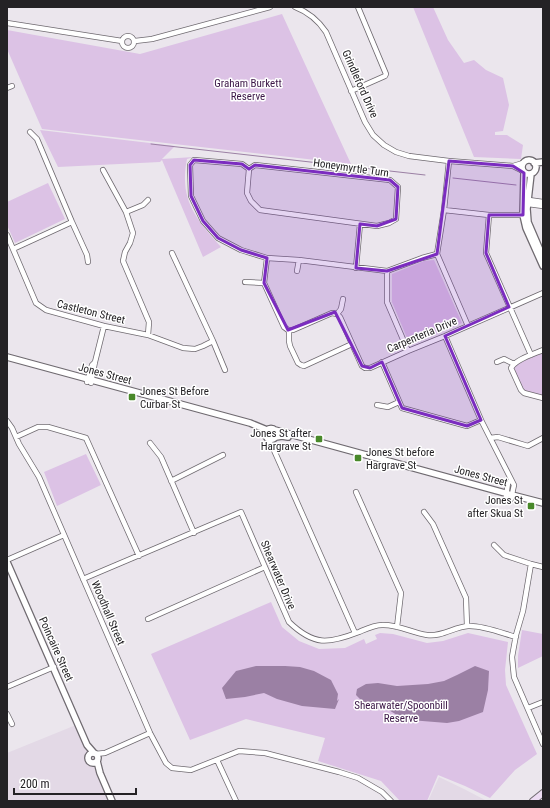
<svg xmlns="http://www.w3.org/2000/svg" width="550" height="808" font-family="'Roboto Condensed',sans-serif">
<style>
.built{fill:#e3d9e6}
.green{fill:#dcc2e5}
.water{fill:#9b80a4}
.lines{fill:none;stroke-linecap:round;stroke-linejoin:round}
.stream{stroke:#9b80a4;stroke-width:1}
.minor-casing{stroke:#6f6a70;stroke-width:6}
.tertiary-casing{stroke:#6f6a70;stroke-width:8}
.secondary-casing{stroke:#6f6a70;stroke-width:8}
.minor{stroke:#fff;stroke-width:4.5}
.tertiary{stroke:#fff;stroke-width:5.5}
.secondary{stroke:#eddcf3;stroke-width:6}
.marked{fill:#7b2cbf;fill-opacity:0.2;stroke:#7b2cbf;stroke-width:3;stroke-linejoin:round}
.poi-dot{fill:#49892a;stroke:#fff;stroke-width:1.5}
.labels{text-anchor:middle;dominant-baseline:central;stroke-width:3;stroke-linejoin:round;paint-order:stroke}
.park-label{font-size:11px;fill:#3c1747;stroke:#fff}
.street-label{font-size:11px;fill:#242225;stroke:#fff}
.poi-label{font-size:11px;fill:#242225;stroke:#fff;text-anchor:start}
</style>
<rect width="100%" height="100%" fill="#ebe6ed"/>
<!-- built -->
<path class="built" d="M76 725 108 801H7V753Z
M439 777 464 789 487 801H428Z"/>
<!-- green -->
<path class="green" d="M413 7H433L448 40 464 63 474 60 486 70 503 78 509 105 503 131 495 132V135H507L523 145 521 159 474 157Z
M282 14 351 164 42 129 7 49V30L140 54Z
M40 130 175 146 162 159 194 157 187 159C179 199 195 218 221 247L203 257 162 160 160 162 58 167Z
M48 183 65 219 15 243 7 225V202Z
M434 260 462 323 410 345 392 302V274L424 261Z
M543 350V398L524 393 511 368 514 364Z
M86 454 101 485 57 506 44 472Z
M271 602 282 627 299 641 319 649 345 648 364 639 366 644 377 639 375 635 380 633 393 634 427 643 443 641 468 633 508 642 505 670 506 685 537 754 515 770 490 798 465 786 438 775 427 801H400L381 781 318 761 325 738 246 719 190 740 151 654Z
M522 630 543 634V656L518 668V656Z"/>
<!-- water -->
<path class="water" d="M256 666H285L300 667 314 671 331 680 338 694 337 701 339 699 335 709 302 706 277 699 264 693 245 697 226 699 222 688 236 671Z
M475 666 489 671 488 690 483 712 459 721 447 723 410 720 397 715 387 709H369L365 707 361 700 356 695 357 689 366 684 378 683 397 686 428 684 444 681 457 675Z"/>
<g class="lines">
<!-- stream -->
<path class="stream" d="M151 144 425 175
M453 178 516 185"/>
<defs>
<path id="minor" d="M295 7C308 12 318 20 326 32L365 122 373 135 384 145 396 152 409 156 449 161 513 166 523 171
M7 23 122 41
M122 42a6 6 0 1 1 12 0a6 6 0 1 1-12 0Z
M135 41 152 39 270 7
M7 88 12 86
M351 91 385 76 386 74 358 7
M30 132 37 139 72 222 87 255 88 262
M449 161 444 210 437 254 468 326
M255 165 390 180 398 187 396 219 389 223 377 226 260 210 251 201 247 193 249 169Z
M513 166 523 163
M249 169 242 164 194 160 190 165 191 196 203 221 218 238 241 250 267 258 299 260 387 271 422 258 437 254
M103 170 126 212 133 233 130 243 125 252 123 261 149 322 148 335
M529 200 543 202
M528 204 543 206
M444 210 489 215H523
M126 212 143 205 148 200
M489 215 486 253 531 355
M7 235 36 303 46 310 104 326 148 335 183 348 195 349 203 346 213 341
M13 249 72 222
M172 253 213 341 225 370
M267 258 264 283 284 327 288 330H293L332 313 337 314 340 317 362 366 365 368H370L408 351 445 336 543 293
M356 268 360 224
M297 271 299 260
M387 271V302L408 351
M245 282 264 283
M337 314 341 309 343 299
M289 330V341L290 346 298 363 301 365 304 366 352 344
M445 336 481 420 514 485 511 499
M543 350C534 354 516 359 511 368L521 390 524 393 543 398
M382 362 402 408 467 426 481 420
M497 362 504 359 514 364
M87 382 92 365 95 362
M91 383 94 367 95 362 104 326
M377 405 388 407 399 402
M7 421 12 428 19 444 39 477 150 733 166 763 172 768 191 770 239 751 265 753 339 772 358 778 382 792 391 801
M16 437 38 427H48L86 438 139 556
M267 437 273 448 355 633
M490 438 498 437 528 446 543 438
M150 443 161 457 194 533
M171 481 223 455
M356 492 401 593 397 627
M506 497 508 483 511 480
M424 512 433 524 466 598 467 626
M494 545 504 555 531 564 543 567
M7 560 64 535
M531 564 523 611 516 635 512 657 514 677 543 744
M83 579 241 512 289 622C314 646 328 644 359 632 366 629 374 625 382 625 397 624 412 633 427 635 442 637 454 627 468 626 482 625 502 633 516 637
M148 619 265 567
M7 687 54 667
M528 708 543 702
M7 714 12 724
M95 754 105 753 150 733
M217 760 236 801"/>
<path id="tertiary" d="M522 167a7 7 0 1 1 14 0a7 7 0 1 1-14 0Z
M534 163 543 162
M524 173 523 215 526 228 543 266
M531 174 527 209 528 222 543 257
M7 357 250 423 267 430
M265.5 434a5.5 5.5 0 1 1 11 0a5.5 5.5 0 1 1-11 0Z
M275 430 512 495 543 503
M276 437 282 436 288 437
M7 562 87 745 94 753
M88 758a5 5 0 1 1 10 0a5 5 0 1 1-10 0Z
M97 761 100 773 112 801"/>
<path id="secondary" d="M533 801 543 793"/>
</defs>
<!-- minor casing -->
<use href="#minor" class="minor-casing"/>
<!-- tertiary casing -->
<use href="#tertiary" class="tertiary-casing"/>
<!-- secondary casing -->
<use href="#secondary" class="secondary-casing"/>
<!-- minor -->
<use href="#minor" class="minor"/>
<!-- tertiary -->
<use href="#tertiary" class="tertiary"/>
<!-- secondary -->
<use href="#secondary" class="secondary"/>
</g>
<!-- marked area -->
<path class="marked" d="M194 160 242 164 249 169 255 165 390 180 398 187 396 219 377 226 360 224 356 268 387 271 437 254 449 161 513 166 524 173 523 215H489L486 253 509 307 445 336 481 420 467 426 402 408 382 362 370 368 362 366 335 312 288 330 264 283 267 258 241 250 218 238 203 221 191 196 190 165Z"/>
<!-- markers -->
<g class="poi-dot">
<rect x="128" y="393" width="8" height="8" rx="2"/>
<rect x="315" y="435" width="8" height="8" rx="2"/>
<rect x="354" y="454" width="8" height="8" rx="2"/>
<rect x="527" y="502" width="8" height="8" rx="2"/>
</g>
<g class="labels">
<!-- park labels -->
<g class="park-label">
<text x="248" y="83">Graham Burkett<tspan x="248" dy="13">Reserve</tspan></text>
<text x="401" y="705">Shearwater/Spoonbill<tspan x="401" dy="13">Reserve</tspan></text>
</g>
<!-- street labels -->
<g class="street-label">
<text transform="translate(360 84) rotate(66)">Grindleford Drive</text>
<text transform="translate(351 168) rotate(8)">Honeymyrtle Turn</text>
<text transform="translate(91 312) rotate(14)">Castleton Street</text>
<text transform="translate(422 335) rotate(-23)">Carpenteria Drive</text>
<text transform="translate(105 374) rotate(15)">Jones Street</text>
<text transform="translate(481 476) rotate(15)">Jones Street</text>
<text transform="translate(278 575) rotate(67)">Shearwater Drive</text>
<text transform="translate(108 613) rotate(67)">Woodhall Street</text>
<text transform="translate(56 649) rotate(66)">Poincaire Street</text>
</g>
<!-- poi labels -->
<g class="poi-label">
<text x="140" y="391">Jones St Before<tspan x="140" dy="13">Curbar St</tspan></text>
<text x="311" y="433" text-anchor="end">Jones St after<tspan x="311" dy="13">Hargrave St</tspan></text>
<text x="366" y="452">Jones St before<tspan x="366" dy="13">Hargrave St</tspan></text>
<text x="523" y="500" text-anchor="end">Jones St<tspan x="523" dy="13">after Skua St</tspan></text>
</g>
</g>
<!-- border -->
<rect width="550" height="808" fill="none" stroke="#242225" stroke-width="16"/>
<!-- scale -->
<path d="M14 788v6h122v-6" fill="none" stroke="#242225" stroke-width="2"/>
<text x="20" y="788" font-size="12" fill="#242225" stroke="#ffffff" stroke-width="3" paint-order="stroke">200 m</text>
</svg>
